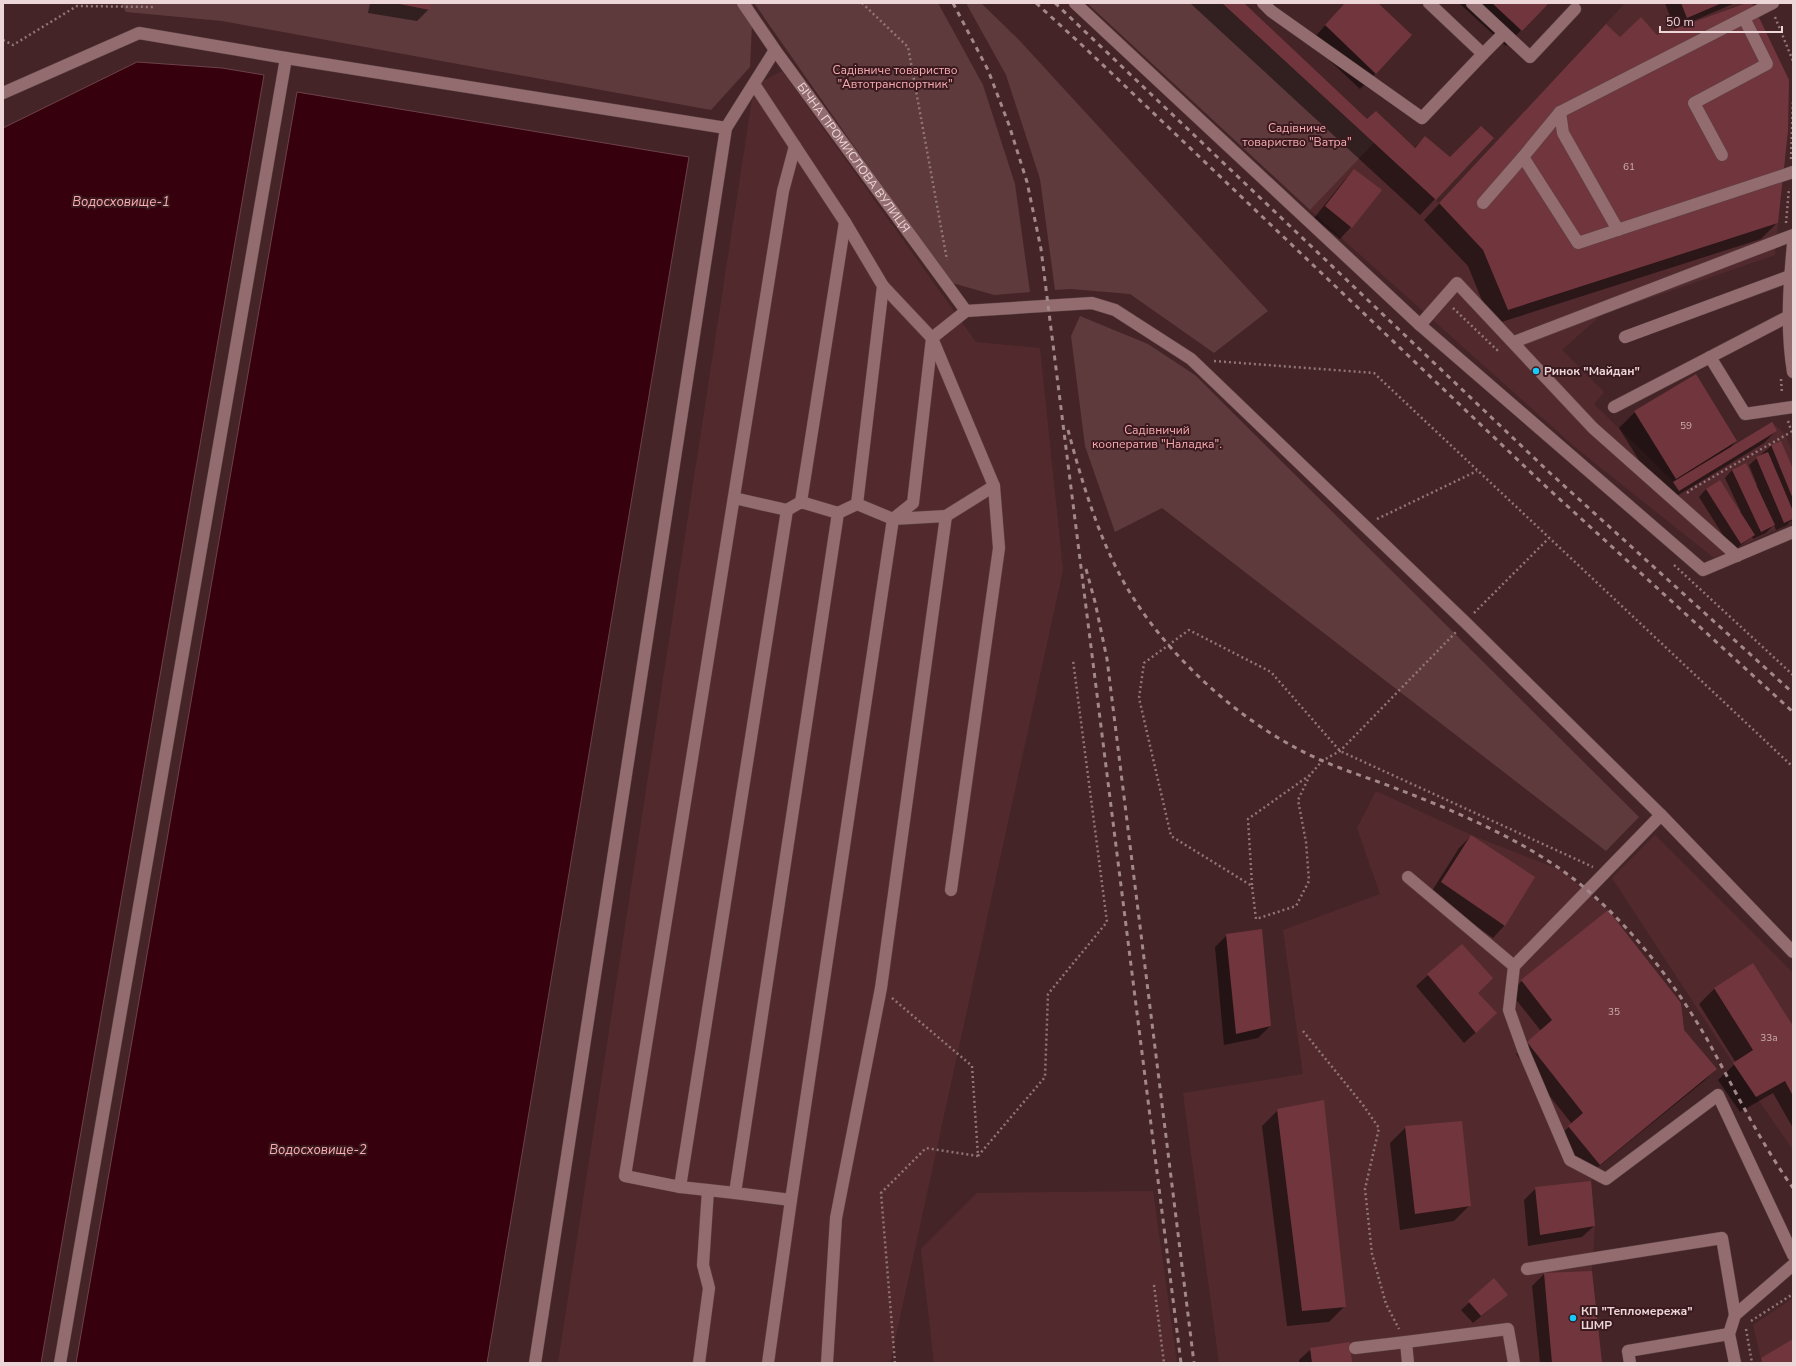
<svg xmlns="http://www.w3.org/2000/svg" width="1796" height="1366" font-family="'Nunito Sans',sans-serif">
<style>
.built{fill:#522a2e}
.green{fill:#5e3a3d}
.water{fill:#36010d;stroke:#6d414a}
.shadow{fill:#0007}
.building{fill:#71363d}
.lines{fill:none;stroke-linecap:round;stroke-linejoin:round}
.minor-casing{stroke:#5c4144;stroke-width:13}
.path{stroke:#917577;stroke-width:2.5;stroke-dasharray:2 3;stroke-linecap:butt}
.minor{stroke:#936c6f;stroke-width:12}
.rail{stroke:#a2888a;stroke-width:3;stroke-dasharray:5 5;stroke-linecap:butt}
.poi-dot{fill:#16cafb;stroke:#3a1a1e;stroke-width:1.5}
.labels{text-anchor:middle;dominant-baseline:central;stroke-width:4;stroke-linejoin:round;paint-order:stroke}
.number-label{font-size:10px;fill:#cdaeb0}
.park-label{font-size:12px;fill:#f8acb2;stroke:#3a1a1e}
.street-label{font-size:12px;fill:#ecd6d7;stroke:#3a1a1e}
.poi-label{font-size:12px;font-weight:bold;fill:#ecd6d7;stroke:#3a1a1e;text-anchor:start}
.water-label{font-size:13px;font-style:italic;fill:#fbaeb3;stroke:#3a1a1e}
</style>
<rect width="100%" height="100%" fill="#442427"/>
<!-- built -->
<path class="built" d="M1625 3H1744L1657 35 1641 17 1620 37 1606 24Z
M782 71 976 342 1040 348 1063 570 890 1363H558L752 100 763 81Z
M1374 143 1436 200 1483 250 1508 310 1778 223 1775 255 1601 315 1562 350 1604 392 1594 404 1673 481 1772 422 1785 434 1793 454V522L1714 558 1576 448 1310 210Z
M1376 791 1471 835 1563 871 1608 910 1681 1003 1684 1030 1717 1069 1600 1165 1591 1181 1595 1226 1592 1271 1602 1363H1219L1183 1093 1303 1074 1283 930 1380 894 1357 828Z
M1655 835 1793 973V1150L1733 1063 1612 878Z
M1153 1191 1177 1363H934L921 1249 977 1193Z
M1793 1298V1363H1762L1753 1325Z"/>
<!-- green -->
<path class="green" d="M121 3H753L750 67 711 110 222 21 126 12Z
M754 3H938L983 85 1015 184 1030 292 994 295 949 282Z
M966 3H981L1019 40 1268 311 1214 353 1130 294 1071 289 1055 290 1040 179 1006 75Z
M1087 3H1222L1374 143 1310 210Z
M1080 316 1148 344 1195 375 1639 817 1606 851 1162 508 1115 532 1085 446 1071 336Z"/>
<!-- water -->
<path class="water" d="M137 62 222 68 264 75 41 1363H3V128Z
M297 92 689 157 487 1363H76Z"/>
<!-- shadow -->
<path class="shadow" d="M370 3H430L429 9 417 21 368 13Z
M1190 3H1242L1367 121 1414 148 1425 137 1450 158 1492 138 1420 215Z
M1346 3H1376V73L1360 89 1310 42Z
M1459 3H1547L1506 46Z
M1665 3H1735L1691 22V24L1751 3 1777 223 1761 239 1492 325 1468 266 1424 220 1591 41 1656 37 1675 30Z
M1354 170 1380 190 1351 227 1340 239 1314 218 1343 182Z
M1635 412 1736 441 1730 448 1776 431 1764 443 1667 502 1660 494 1619 428Z
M1781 442 1793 471V523L1791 521 1787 525 1776 530 1774 525 1766 533 1753 539 1752 537 1733 551 1699 497 1706 489 1741 512 1725 478 1732 470 1756 485H1757L1749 465 1771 446Z
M1471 836 1533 878 1504 926 1493 938 1430 894 1459 848Z
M1227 935 1270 1026 1258 1038 1224 1045 1215 947Z
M1753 964 1793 1029V1128L1773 1093 1740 1112 1718 1080 1736 1063 1699 1004 1714 989Z
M1428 975 1477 993 1484 1025 1464 1043 1416 986Z
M1522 981 1683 1031 1716 1069 1704 1081 1587 1176 1557 1138 1572 1124 1516 1054 1541 1031 1510 992Z
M1278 1110 1345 1306 1329 1322 1287 1326 1262 1126Z
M1406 1127 1470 1205 1454 1221 1400 1230 1390 1143Z
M1536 1188 1594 1226 1582 1237 1528 1246 1524 1200Z
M1544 1274 1601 1363H1540L1532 1286Z
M1494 1280 1507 1295 1473 1323 1461 1310Z
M1311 1349 1351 1363H1299V1360Z"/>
<!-- building -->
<path class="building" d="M394 3H431L430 10Z
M1222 3H1244L1367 119 1376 111 1415 148 1425 136 1450 157 1481 126 1494 138 1436 200Z
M1345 3H1378L1412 35 1376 74 1325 25Z
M1492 3H1549L1522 31Z
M1681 3H1722L1687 18Z
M1746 3H1752L1789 80 1788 131 1778 223 1508 310 1483 250 1439 203 1606 24 1620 37 1641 17 1657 35Z
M1354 169 1382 190 1352 228 1325 206Z
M1696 374 1737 441 1676 479 1634 411Z
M1772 422 1777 431 1679 491 1673 482Z
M1781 441 1793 469V499L1771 445Z
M1768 452 1793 511V519L1784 523 1756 457Z
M1746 463 1775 525 1761 532 1732 470Z
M1720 480 1755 535 1741 544 1706 489Z
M1471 835 1535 877 1505 926 1441 882Z
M1608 910 1681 1003 1684 1030 1717 1069 1600 1165 1568 1126 1583 1113 1527 1042 1552 1020 1521 980Z
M1262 929 1271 1026 1236 1034 1226 934Z
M1462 944 1493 978 1478 993 1497 1013 1476 1033 1427 974Z
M1753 963 1793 1026V1096L1785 1081 1756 1097 1733 1063 1753 1050 1714 988Z
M1324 1100 1346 1307 1302 1311 1277 1109Z
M1462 1121 1471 1206 1415 1214 1405 1126Z
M1591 1181 1595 1226 1540 1235 1535 1187Z
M1592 1271 1602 1363H1552L1544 1273Z
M1494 1278 1508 1295 1481 1316 1468 1301Z
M1793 1339V1363H1762L1761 1358Z
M1350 1342 1352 1363H1312L1310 1348Z"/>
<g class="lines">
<defs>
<g id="minor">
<path id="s1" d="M743 3 775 50 966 311"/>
<path d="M1075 3 1420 325 1703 570 1793 532"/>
<path d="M1263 3 1271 11 1422 118 1483 54 1429 3"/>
<path d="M1472 3 1530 57 1575 9"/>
<path d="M1773 3 1560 112 1523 157 1578 243 1793 172"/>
<path d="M1483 54 1504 33"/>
<path d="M754 84 845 222 883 286 857 504"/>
<path d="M3 93 139 33 286 58 726 128"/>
<path d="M1560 112 1563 133 1618 230"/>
<path d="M1722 155 1694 103 1767 64 1744 18"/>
<path d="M1483 203 1523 157"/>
<path d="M1793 244C1789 286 1786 330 1793 372"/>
<path d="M883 286 932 338 994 486 999 548 951 890"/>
<path d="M1420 325 1457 283 1593 428 1737 556"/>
<path d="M1625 337 1790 276"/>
<path d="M1514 342 1793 235"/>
<path d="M1710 357 1745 414 1793 407"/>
<path d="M1614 407 1789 316"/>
<path d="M734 498 787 510 801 502 838 513 857 504 893 519 946 516 881 988 836 1218 827 1363"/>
<path d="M801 502 845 222"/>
<path d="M787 510 680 1187 625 1176 783 191 795 146"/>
<path d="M838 513 735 1193 791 1200 893 519 913 503 932 338 966 311 1092 303 1115 310 1191 359 1465 622 1661 815 1793 952"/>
<path d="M946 516 994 486"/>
<path d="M1661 815 1514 966 1509 1010 1524 1052 1570 1160 1606 1179 1718 1095 1793 1255"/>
<path d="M1408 877 1514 966"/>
<path d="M680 1187 735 1193"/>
<path d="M1527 1269 1722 1238 1735 1315"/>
<path d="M1355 1348 1406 1342"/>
<path d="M60 1363 286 58"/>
<path d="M535 1363 726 128 775 50"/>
<path d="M699 1363 709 1288 703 1265 708 1190"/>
<path d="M768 1363 791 1200"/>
<path d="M1408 1363 1406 1342 1508 1329 1514 1363"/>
<path d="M1630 1363 1628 1351 1729 1334"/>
<path d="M1735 1363 1729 1334 1735 1315 1793 1265"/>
</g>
</defs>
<!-- minor casing -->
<use href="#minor" class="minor-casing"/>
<!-- path -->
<path class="path" d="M862 3 908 47 947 260
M1775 17 1793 61
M3 40 13 45 77 6 154 7
M1791 159 1793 100
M1786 223 1789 188
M1453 308 1497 350 1500 347
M1214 361 1374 373 1793 767
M1781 379 1782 394
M1788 421 1793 436
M1687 493 1692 489 1791 432
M1377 519 1477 471
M1674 565 1793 675
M1474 613 1549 538
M1310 775 1298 800 1306 842 1309 881 1296 906 1256 919 1252 886 1171 836 1139 698 1144 663 1189 630 1271 672 1340 751 1593 867
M1252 885 1248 819 1310 775 1322 761 1340 751 1457 631
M892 998 972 1066 978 1156
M1303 1031 1363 1105 1379 1128 1365 1189 1372 1254 1386 1304 1399 1329
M978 1156 1045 1077 1048 994 1107 922 1073 660
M1154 1285 1164 1363
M1751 1321 1793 1294
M1746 1329 1752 1363
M895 1363 881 1193 926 1148 978 1156"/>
<!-- minor -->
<use href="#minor" class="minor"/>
<!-- rail -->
<path class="rail" d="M953 3 988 70 1009 125 1027 182 1041 249 1181 1363
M1036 3 1083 46 1541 482 1793 712
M1055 3 1550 473 1793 693
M1068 430C1083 486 1102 550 1134 599 1176 665 1250 730 1323 761 1348 772 1375 780 1400 790 1460 813 1530 843 1580 884 1631 926 1675 983 1708 1041 1735 1090 1760 1142 1793 1188
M1086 569 1095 602 1107 659 1194 1363"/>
</g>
<!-- markers -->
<g class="poi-dot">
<circle cx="1536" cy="371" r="4"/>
<circle cx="1573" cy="1318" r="4"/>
</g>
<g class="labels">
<!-- number labels -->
<g class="number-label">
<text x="1629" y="167">61</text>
<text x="1686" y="426">59</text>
<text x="1614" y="1012">35</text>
<text x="1769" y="1038">33а</text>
</g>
<!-- park labels -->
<g class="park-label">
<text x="895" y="70">Садівниче товариство<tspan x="895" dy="14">"Автотранспортник"</tspan></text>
<text x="1297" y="128">Садівниче<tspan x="1297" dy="14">товариство "Ватра"</tspan></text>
<text x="1157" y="430">Садівничий<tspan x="1157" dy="14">кооператив "Наладка".</tspan></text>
</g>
<!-- street labels -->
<g class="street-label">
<text stroke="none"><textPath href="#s1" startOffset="190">БІЧНА ПРОМИСЛОВА ВУЛИЦЯ</textPath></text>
</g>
<!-- poi labels -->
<g class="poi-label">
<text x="1544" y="371">Ринок "Майдан"</text>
<text x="1581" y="1311">КП "Тепломережа"<tspan x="1581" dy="14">ШМР</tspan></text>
</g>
<!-- water labels -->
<g class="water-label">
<text x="121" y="202">Водосховище-1</text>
<text x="318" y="1150">Водосховище-2</text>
</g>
</g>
<!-- border -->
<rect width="1796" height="1366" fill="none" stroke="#ecd6d7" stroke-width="8"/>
<!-- scale -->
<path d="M1660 26v6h122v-6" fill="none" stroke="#ecd6d7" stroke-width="2"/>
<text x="1666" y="26" font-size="12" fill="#ecd6d7" stroke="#3a1a1e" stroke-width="3" paint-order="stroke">50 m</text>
</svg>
